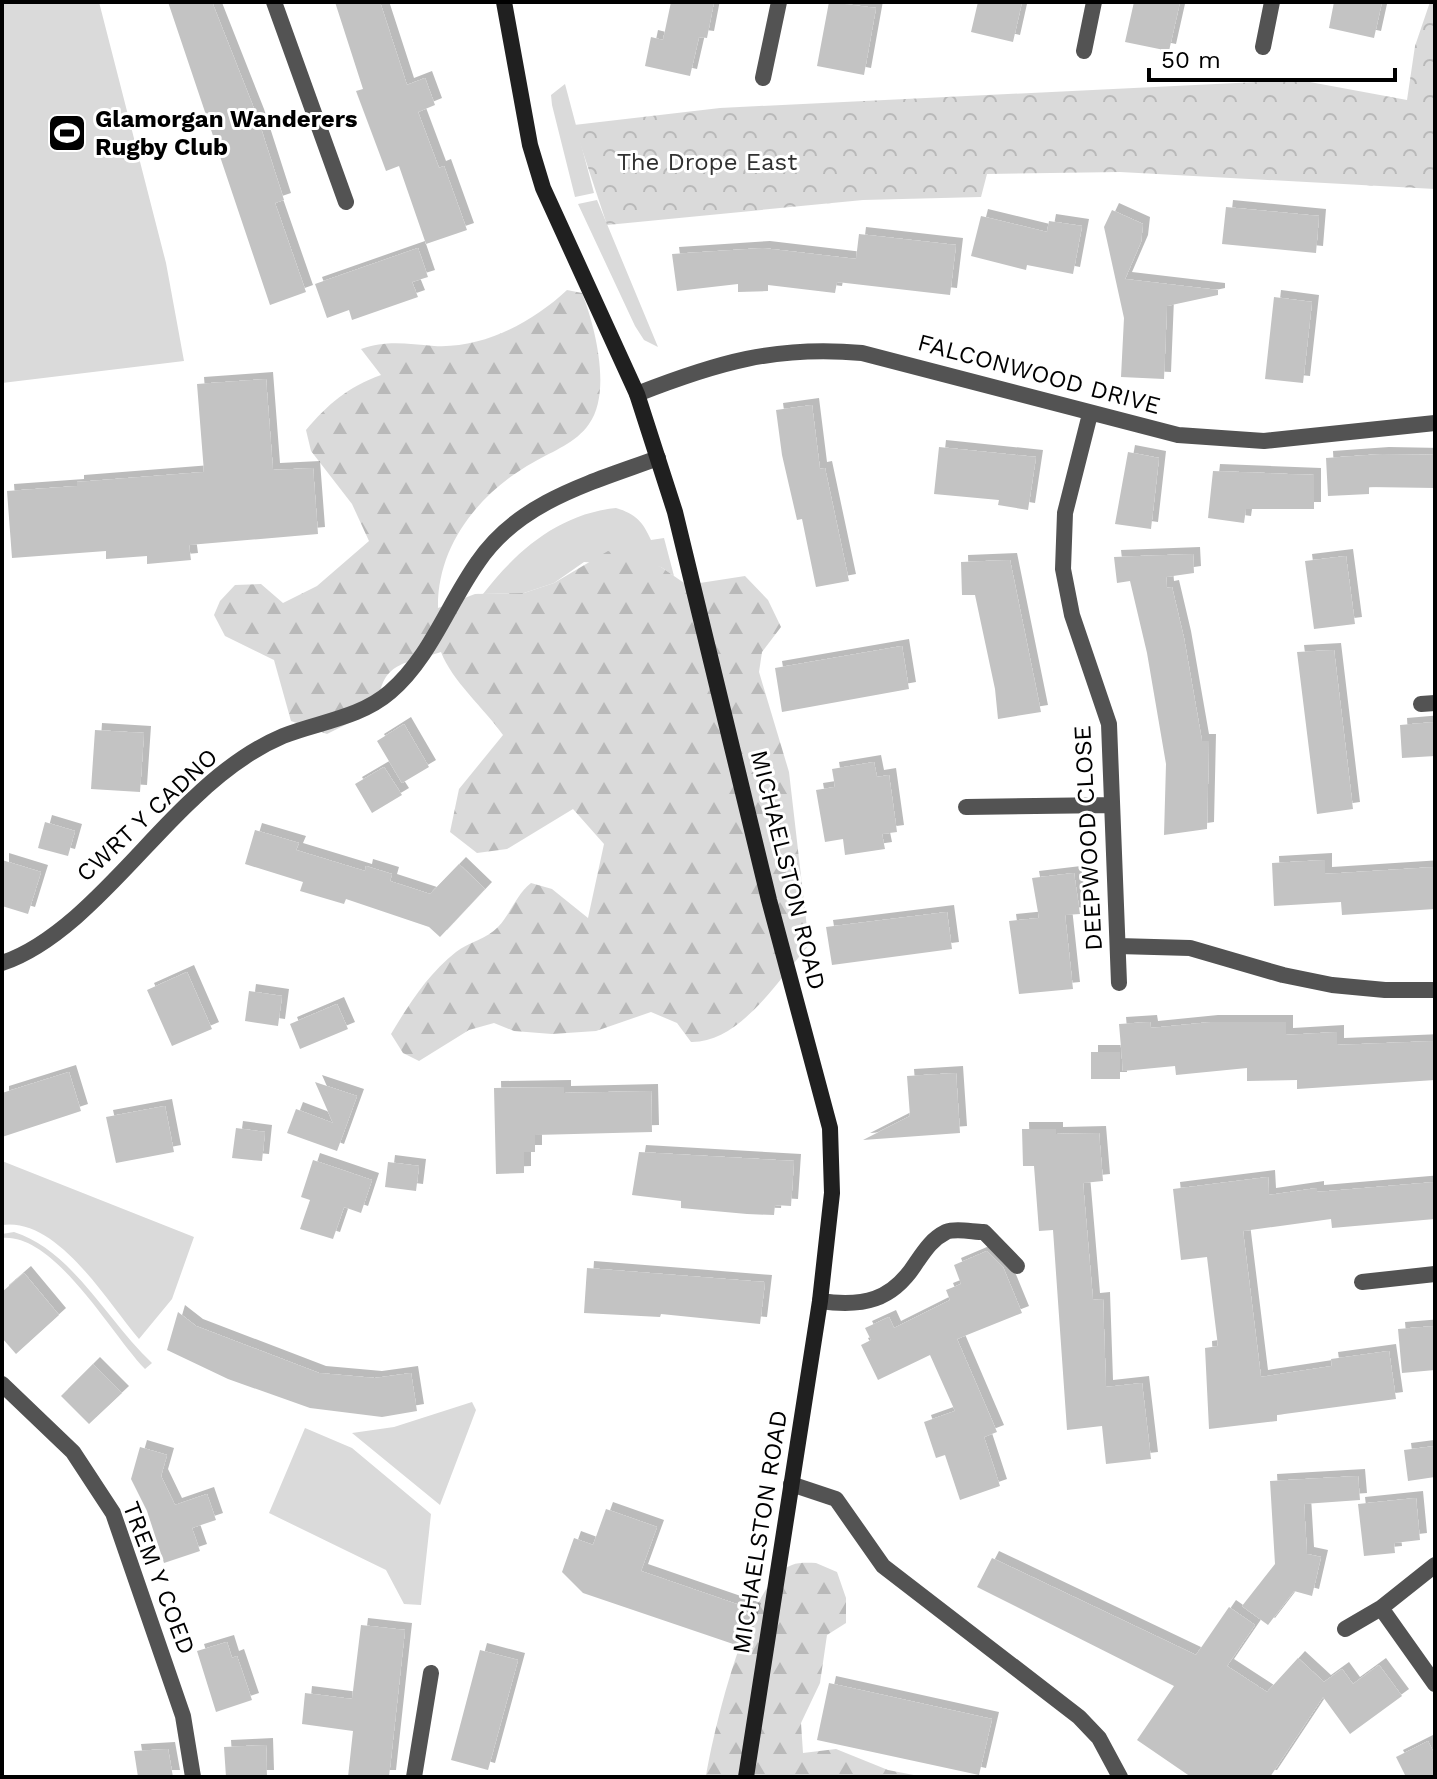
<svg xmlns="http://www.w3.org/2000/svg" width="1437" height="1779" font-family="'Work Sans',sans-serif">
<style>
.green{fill:#dadada}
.forest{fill:url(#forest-firs)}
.park{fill:url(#park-crowns)}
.building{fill:#c3c3c3;filter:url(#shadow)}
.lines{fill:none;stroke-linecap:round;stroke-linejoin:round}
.street{stroke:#535353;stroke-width:16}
.secondary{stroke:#202020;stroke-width:16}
.labels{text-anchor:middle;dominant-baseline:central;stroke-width:6;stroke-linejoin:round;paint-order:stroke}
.poi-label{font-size:24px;font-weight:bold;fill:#000;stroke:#fff;text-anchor:start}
.park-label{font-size:24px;fill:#313131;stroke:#fff}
.street-label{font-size:24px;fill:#000;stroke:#fff}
</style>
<defs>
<pattern id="forest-firs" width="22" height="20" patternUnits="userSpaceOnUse" patternTransform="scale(2)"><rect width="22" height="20" fill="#dadada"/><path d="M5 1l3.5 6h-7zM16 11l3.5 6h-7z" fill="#b9b9b9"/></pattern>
<pattern id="park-crowns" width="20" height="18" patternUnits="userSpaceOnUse" patternTransform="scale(2)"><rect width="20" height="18" fill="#dadada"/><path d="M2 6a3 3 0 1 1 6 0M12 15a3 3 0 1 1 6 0" fill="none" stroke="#b9b9b9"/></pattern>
<filter id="shadow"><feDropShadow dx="7" dy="-7" stdDeviation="0" flood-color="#0004"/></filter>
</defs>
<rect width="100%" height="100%" fill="#fff"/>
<!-- green -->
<path class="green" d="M2 2H99L166 263 184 361 2 383Z
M565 84 594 193 575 197 552 105 551 95Z
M597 200 658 347 644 340 635 326 578 204Z
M616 508C636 514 643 522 651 540L664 538 674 576 661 567 584 562 554 583 524 593 483 594C517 550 559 514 616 508Z
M2 1161 194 1237 172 1299 139 1339C107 1302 58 1217 2 1225Z
M14 1232C72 1250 108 1322 152 1363L145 1369C111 1334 55 1233 2 1238V1234Z
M472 1402 476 1410 440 1505 352 1433 394 1427Z
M305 1428 352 1448 431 1514 421 1605 404 1604 386 1570 269 1513Z"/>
<!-- forest -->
<path class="forest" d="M567 290 582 293C595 326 612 392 589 424 576 443 553 451 534 462 481 491 437 544 438 608L475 594 524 593 554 583 608 551 661 567 687 585 745 576 768 600 781 627 762 652 759 672 789 772 809 945C779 979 740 1043 691 1042L677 1023 651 1012 596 1031 552 1034 514 1031 494 1023 469 1030 419 1061 403 1053 391 1034C409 1004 428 974 456 952 469 942 487 939 498 927 511 913 516 895 531 883L552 889 588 918 604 844 573 809 507 849 477 853 450 832 459 789 503 735C484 708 452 681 441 652 400 665 382 662 377 709L327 734 291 721 274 660 225 636 214 615 220 601 235 585 261 584 283 603 317 586 369 541 352 504 311 451 306 430C328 404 348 387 381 375L361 349C387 340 407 344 434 346 483 349 533 322 567 290Z
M816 1563 837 1572 846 1598V1623L827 1635 820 1683 801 1723 803 1753 836 1749 888 1770 924 1777H706C713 1734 748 1579 792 1565 799 1562 809 1563 816 1563Z"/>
<!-- park -->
<path class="park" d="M1430 2H1435V189L1120 172 987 174 981 197 863 200 607 225 574 125 720 108 1299 80 1407 100 1415 46Z"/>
<!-- building -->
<path class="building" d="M168 2H212L257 116 284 200 275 203 306 292 270 305Z
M335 2H380L407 85 425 78 435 105 418 112 439 168 444 166 467 230 426 244 399 166 386 171 356 91 363 89Z
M671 2H714L707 38 699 37 690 76 645 66 651 37 663 40Z
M829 2 876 8 864 75 817 66Z
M978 2H1022L1013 42 971 32Z
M1134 2H1180L1169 51 1125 42Z
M1334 2H1382L1374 38 1329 28Z
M1226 207 1319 216 1316 253 1222 244Z
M1112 210 1143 224 1141 242 1125 279 1218 290V295L1167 306 1164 379 1121 377 1124 318 1104 227Z
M981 216 1047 232 1049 221 1082 226 1073 274 1027 265 1026 270 971 256Z
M859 234 956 245 950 295 837 282 835 293 768 285V291L738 292V284L677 291 672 254 763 248 856 259Z
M418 248 428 277 412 282 418 297 352 320 349 310 327 318 315 284Z
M1274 297 1312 302 1303 383 1265 379Z
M266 379 273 470 313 468 318 534 189 545 191 560 147 564V556L106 559V551L12 558 7 491 77 486V482L204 472 197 384Z
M812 405 820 469 825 468 849 581 816 587 802 519 797 520 782 455 776 410Z
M939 447 1036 457 1028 510 998 505 999 500 934 494Z
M1128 452 1159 458 1151 529 1115 524Z
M1382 454 1435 455V488L1369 487V494L1328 496 1326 458Z
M1213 471 1314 475V509H1246L1244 523 1208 518Z
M1193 554 1194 573 1166 577 1167 588 1172 587 1184 638 1202 741H1209L1207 829 1164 835 1166 764 1147 653 1130 581 1117 583 1114 557Z
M1346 556 1355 624 1314 629 1305 561Z
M1010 560 1041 712 998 719 995 689 975 595H962L961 562Z
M902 646 909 689 782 712 775 668Z
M1334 650 1353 809 1317 814 1297 652Z
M1435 722V756L1402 758 1400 725Z
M404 724 429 767 402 783 377 741Z
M95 730 144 733 140 792 91 789Z
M874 762 877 777 889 775 897 832 882 834 885 849 845 855 843 839 825 842 816 790 835 787 832 769Z
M384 767 402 795 372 813 355 784Z
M45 822 75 831 68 856 38 848Z
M255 830 299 843 296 850 365 871 366 866 392 874 390 881 430 894 459 864 485 889 440 937 429 927 346 899 344 904 300 891 303 882 245 864Z
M2 860 41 872 28 914 2 906Z
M1325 860V874L1435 867V909L1342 915 1341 902 1274 906 1272 863Z
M1074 873 1080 914 1065 915 1073 989 1019 994 1009 921 1039 918 1032 878Z
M947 912 952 949 832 965 826 927Z
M187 972 212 1029 172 1046 147 990Z
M249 991 282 996 278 1026 245 1021Z
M337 1004 348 1029 300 1049 290 1024Z
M1150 1022 1151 1028 1211 1022H1286V1035L1337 1032V1045L1435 1041V1080L1297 1089V1080L1247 1081V1068L1176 1075 1175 1066 1123 1071 1119 1024Z
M1091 1052H1120V1079H1091Z
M69 1072 81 1111 2 1137V1093Z
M956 1073 960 1133 863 1140 910 1116 907 1076Z
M315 1082 357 1096 337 1151 287 1133 296 1109 333 1123Z
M564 1087V1093L651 1091 652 1132 535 1135V1152H524V1173L496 1174 494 1088Z
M165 1106 174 1152 116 1163 106 1117Z
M236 1128 265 1132 262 1161 232 1158Z
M1022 1129H1056V1134L1099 1133 1103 1181 1083 1183 1093 1300 1103 1299 1106 1387 1142 1383 1151 1459 1106 1464 1102 1426 1067 1430 1053 1230 1039 1231 1034 1166H1023Z
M639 1152 794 1161 791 1206 775 1205 774 1215 747 1214 681 1208V1201L632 1195Z
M313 1160 372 1180 361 1213 344 1207 333 1239 300 1229 310 1200 301 1197Z
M388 1162 419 1166 416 1191 385 1187Z
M1268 1177 1269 1195 1317 1188V1192L1435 1182V1219L1332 1228 1331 1219 1243 1231 1261 1377 1332 1366 1331 1359 1389 1351 1396 1399 1277 1415V1421L1209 1429 1205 1348 1218 1346 1207 1257 1181 1260 1173 1189Z
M987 1251 1003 1267 1022 1313 957 1339 997 1432 984 1437 1000 1486 960 1500 945 1455 936 1458 924 1422 955 1411 930 1355 878 1380 861 1345 871 1340 865 1328 889 1317 894 1328 950 1300 946 1290 961 1284 954 1265Z
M587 1268 765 1282 760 1324 661 1314 660 1317 584 1313Z
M24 1273 59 1315 16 1354 2 1338V1292Z
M178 1312 196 1326 319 1373 375 1378 411 1373 417 1411 382 1417 310 1408 228 1379 167 1350Z
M1435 1326V1370L1402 1373 1398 1329Z
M93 1364 122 1393 89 1424 61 1396Z
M1435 1446V1477L1408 1481 1404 1450Z
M140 1447 167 1455 161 1476 175 1505 207 1494 216 1520 192 1528 200 1551 164 1563 147 1511 131 1479Z
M1358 1476 1360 1500 1304 1504 1307 1554 1321 1557 1312 1596 1294 1591 1268 1625 1242 1606 1275 1564 1270 1481Z
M1416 1498 1420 1540 1394 1543 1395 1553 1364 1556 1358 1504Z
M606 1509 657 1527 641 1571 754 1610 742 1647 583 1593 562 1572 574 1538 593 1545Z
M992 1558 1196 1655 1229 1607 1255 1625 1227 1666 1267 1692 1298 1658 1324 1682 1342 1669 1353 1684 1379 1665 1402 1696 1350 1734 1323 1697 1270 1777H1191L1137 1740 1174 1686 977 1587Z
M361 1625 405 1630 389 1777H348L353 1731 302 1724 305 1693 352 1699Z
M227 1642 232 1658 237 1656 252 1700 216 1712 197 1651Z
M480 1650 518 1660 488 1770 451 1760Z
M829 1683 992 1719 979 1775 817 1740Z
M1428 1741 1435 1755V1777H1406L1396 1757Z
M266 1745 267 1777H226L224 1747Z
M168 1749 173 1777H138L134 1751Z"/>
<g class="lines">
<!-- street -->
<path class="street" d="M274 2 346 202
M1263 47 1272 2
M1084 51 1094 2
M763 78 779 2
M637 394C716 363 776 345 862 353L1178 435 1264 441 1435 423
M1090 414 1065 513 1063 569 1072 615 1109 724 1119 983
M1421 704 1435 703
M966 807 1112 805
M1118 946 1190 948 1283 975 1332 985 1385 990H1435
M2 963C74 939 138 849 194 798 220 773 250 750 283 736 318 722 360 718 390 692 430 658 448 604 478 562 519 501 593 482 658 458
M1362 1282 1435 1274
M820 1301C863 1307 892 1301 916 1263 925 1250 932 1239 946 1232 956 1228 973 1232 984 1232L1017 1266
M2 1384 73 1452 113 1513 183 1716 193 1777
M791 1484 836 1499 883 1566 1079 1717 1099 1738 1120 1777
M1381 1608 1435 1684
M1345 1629 1381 1608 1435 1565
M414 1777 431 1673"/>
<!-- secondary -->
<path class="secondary" d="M504 2 530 145 543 188 637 394 675 512 769 900 830 1128 832 1193 820 1301 746 1777"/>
</g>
<!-- icons -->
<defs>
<symbol id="stadium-square" viewBox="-11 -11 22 22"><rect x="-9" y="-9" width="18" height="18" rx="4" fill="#000" stroke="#fff"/><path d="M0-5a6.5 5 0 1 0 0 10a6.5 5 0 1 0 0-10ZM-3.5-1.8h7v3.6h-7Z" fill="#fff"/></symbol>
</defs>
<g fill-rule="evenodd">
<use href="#stadium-square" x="45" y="111" width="44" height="44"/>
</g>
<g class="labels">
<!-- poi labels -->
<g class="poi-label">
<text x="95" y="119">Glamorgan Wanderers<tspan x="95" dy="28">Rugby Club</tspan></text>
</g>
<!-- park labels -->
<g class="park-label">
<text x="707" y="162">The Drope East</text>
</g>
<!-- street labels -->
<g class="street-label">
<text transform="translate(1039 374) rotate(15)">FALCONWOOD DRIVE</text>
<text transform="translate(147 815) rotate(-43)">CWRT Y CADNO</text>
<text transform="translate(1088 838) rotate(-93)">DEEPWOOD CLOSE</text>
<text transform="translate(788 870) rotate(76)">MICHAELSTON ROAD</text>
<text transform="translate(760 1532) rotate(-81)">MICHAELSTON ROAD</text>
<text transform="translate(159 1578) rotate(69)">TREM Y COED</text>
</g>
</g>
<!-- border -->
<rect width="1437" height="1779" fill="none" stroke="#000000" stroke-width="8"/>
<!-- scale -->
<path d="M1149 68v12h246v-12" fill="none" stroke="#000000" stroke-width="4"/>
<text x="1161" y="68" font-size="24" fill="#000000" stroke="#ffffff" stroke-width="6" paint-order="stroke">50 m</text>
</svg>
